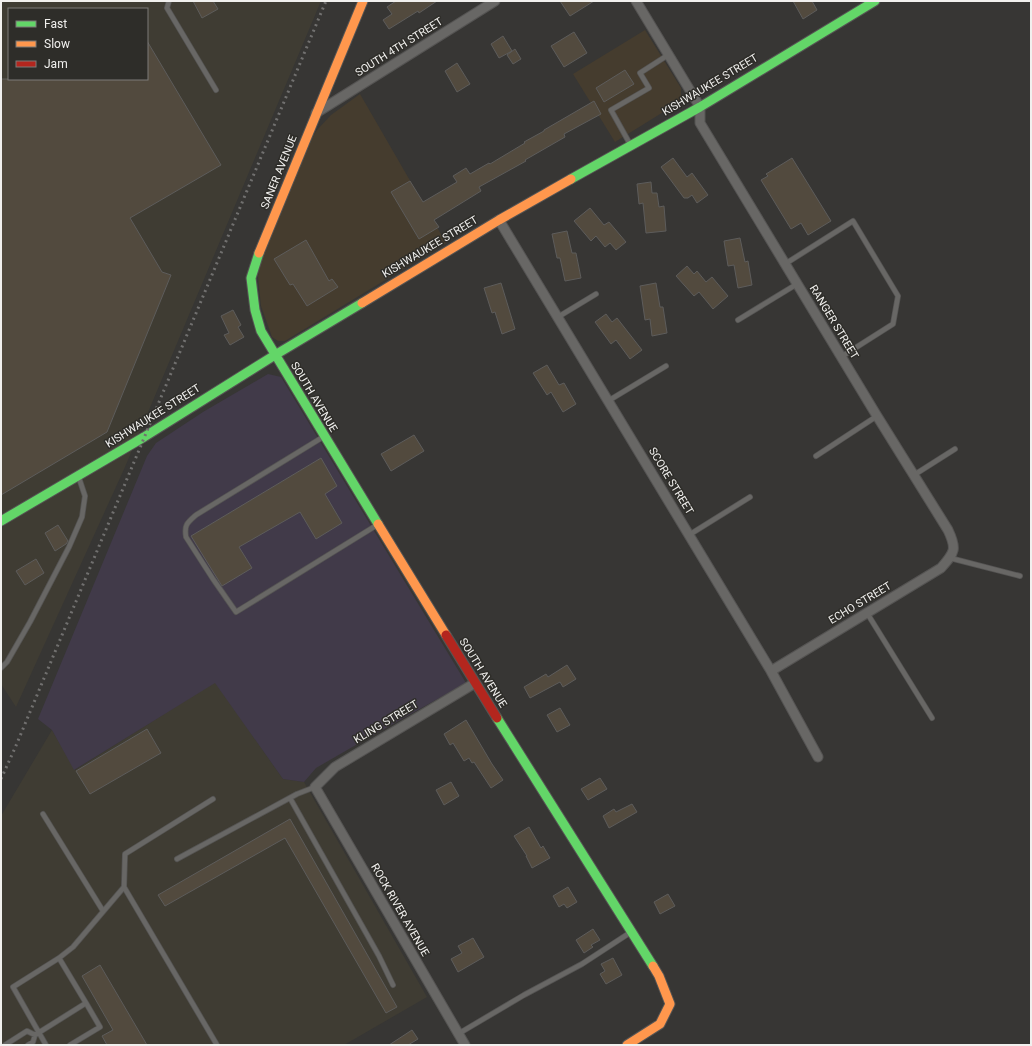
<svg xmlns="http://www.w3.org/2000/svg" width="1032" height="1046" font-family="Roboto,sans-serif">
<style>
.commercial{fill:#453c2e}
.built{fill:#3f3c33;fill-rule:evenodd}
.education{fill:#413a49}
.building{fill:#524a3e;stroke:#5d5c5b}
.lines{fill:none;stroke-linecap:round;stroke-linejoin:round}
.lane-casing{stroke:#555453;stroke-width:6}
.street-casing{stroke:#555453;stroke-width:11}
.fast-casing{stroke:#555453;stroke-width:11}
.slow-casing{stroke:#555453;stroke-width:11}
.jam-casing{stroke:#555453;stroke-width:11}
.lane{stroke:#686765;stroke-width:4.5}
.street{stroke:#686765;stroke-width:9}
.fast{stroke:#63d668;stroke-width:9}
.slow{stroke:#ff974d;stroke-width:9}
.jam{stroke:#b3261e;stroke-width:9}
.rail{stroke:#71706f;stroke-width:3;stroke-dasharray:2 4;stroke-linecap:butt}
.labels{text-anchor:middle;dominant-baseline:central;stroke-width:3;stroke-linejoin:round;paint-order:stroke}
.street-label{font-size:11px;fill:#f1f0ee;stroke:#2e2d29}
</style>
<rect width="100%" height="100%" fill="#373634"/>
<!-- commercial -->
<path class="commercial" d="M645 30 681 88V101L615 142 573 74Z
M360 94 446 243 285 341H278L272 337 261 306 258 276 261 259 312 138 317 130 331 115Z"/>
<!-- built -->
<path class="built" d="M1 1H321L125 467 16 707 1 684ZM9 9H147V79H9Z
M215 682 283 779 304 782 427 997 344 1045H1V816L52 730 75 770Z"/>
<!-- education -->
<path class="education" d="M268 374 281 377 466 683 361 742 316 768 304 782 283 779 215 683 74 770 52 730 38 719 147 456 156 443 203 412Z"/>
<!-- building -->
<path class="building" d="M193 1H213L218 9 202 18Z
M396 1H437L419 13 418 11 389 29 383 20 392 14 387 7Z
M560 1H594L570 16Z
M793 1H812L817 10 803 19Z
M574 32 587 53 564 67 551 46Z
M503 36 512 51 499 58 491 44Z
M147 41 221 165 130 218 162 272 171 275 107 432 1 495V79H147Z
M515 49 521 59 513 64 507 55Z
M457 63 470 84 457 92 445 71Z
M625 70 634 84 604 102 596 88Z
M594 101 601 114 564 134 565 137 525 160 526 161 479 187 481 191 434 220 439 227 419 239 391 192 410 181 423 202 457 182 453 176 466 168 470 174 489 163 490 164 525 143 524 142 544 131V130Z
M673 158 687 177 692 173 708 195 697 203 692 195 688 198H684L661 167Z
M792 158 831 221 808 235 801 223 791 229 761 180 768 176 766 174Z
M651 182 652 193H657L659 207 664 206 666 231 646 233 643 203 639 204 637 184Z
M590 208 604 225 609 222 626 242 616 250 610 243 605 247 596 236 591 241 574 221Z
M567 231 572 253H576L581 278 565 281 560 258H557L552 234Z
M740 238 745 262 748 261 752 285 738 288 734 265 728 266 724 241Z
M306 240 329 281 332 279 338 287 307 306 293 284 290 285 274 259Z
M687 266 694 274 697 271 706 282 712 277 728 296 713 309 699 292 694 296 676 276Z
M501 283 515 329 502 334 495 312 492 313 484 288Z
M656 283 660 307H663L667 333 652 336 650 319 645 320 640 286Z
M233 310 241 325 238 327 244 337 230 345 224 335 229 333 221 316Z
M606 314 612 322 617 318 642 350 630 359 616 340 611 344 595 322Z
M547 365 559 385 564 383 576 404 563 412 551 392 547 395 533 373Z
M414 435 424 451 391 471 381 454Z
M321 458 337 486 325 494 342 523 316 539 300 512 239 547 252 568 222 586 207 562 191 536Z
M58 525 68 541 66 544 55 551 45 533Z
M36 559 44 573 25 585 16 571Z
M567 665 576 679 563 687 560 682 530 698 524 687 546 674 548 677Z
M560 708 570 725 557 732 547 715Z
M466 720 492 764 503 780 491 788 474 762 472 763 469 758 464 761 453 743 450 745 444 734Z
M147 729 161 753 90 794 76 771Z
M600 778 607 789 588 800 581 789Z
M451 782 459 796 444 805 436 790Z
M632 804 637 812 609 828 603 816 614 809 616 812Z
M290 819 397 1007 386 1013 285 838 165 906 158 895Z
M529 827 541 848 543 846 550 858 532 868 526 856H527L514 836Z
M568 887 577 902 567 908 564 904 559 907 553 896Z
M668 894 675 906 660 914 654 902Z
M593 929 600 940 591 945 593 947 584 953 576 940Z
M473 938 484 957 458 972 451 959 462 953 458 946Z
M613 958 622 975 606 984 600 974 605 971 601 964Z
M100 965 147 1045H107L102 1036 113 1030 82 976Z
M412 1030 418 1039 408 1045H389Z"/>
<g class="lines">
<defs>
<path id="lane" d="M169 1 167 8 216 90
M630 144 611 110 649 88 640 73 668 55
M785 264 853 221 898 296 893 324 841 357
M558 317 596 294
M738 320 797 284
M608 401 666 366
M323 437 196 515C187 523 184 525 186 537L213 579 236 612 377 525
M816 456 877 416
M914 475 955 449
M689 535 750 497
M950 558 1020 576
M867 613 932 718
M1 668 7 662 30 622 69 547 82 517 85 496 79 478
M290 798 379 956 393 985
M43 814 103 911
M177 859 297 794 315 787
M124 887 125 854 213 799
M458 1034 524 995 582 964 631 932
M5 1045 27 1031 35 1035
M28 1045 33 1042 35 1035 86 1003 59 958
M46 1045 13 987 59 958 73 947 124 887 217 1045
M70 1045 100 1027 86 1003"/>
<path id="street" d="M636 1 700 107V123L877 416 948 530C957 549 955 552 941 568L771 671
M316 113 495 1
M499 220 771 671 818 757
M465 1045 315 787 335 767 475 683"/>
<path id="fast" d="M571 179 700 107 875 1
M259 253 251 278 255 310 261 331 378 524
M1 521 144 437 275 355 362 303
M497 718 653 966"/>
<path id="slow" d="M259 253 363 1
M362 303 499 220 571 179
M378 524 446 635
M627 1045 660 1024 670 1004 659 976 653 966"/>
<path id="jam" d="M446 635 497 718"/>
</defs>
<!-- lane casing -->
<use href="#lane" class="lane-casing"/>
<!-- street casing -->
<use href="#street" class="street-casing"/>
<!-- fast casing -->
<use href="#fast" class="fast-casing"/>
<!-- slow casing -->
<use href="#slow" class="slow-casing"/>
<!-- jam casing -->
<use href="#jam" class="jam-casing"/>
<!-- lane -->
<use href="#lane" class="lane"/>
<!-- street -->
<use href="#street" class="street"/>
<!-- fast -->
<use href="#fast" class="fast"/>
<!-- slow -->
<use href="#slow" class="slow"/>
<!-- jam -->
<use href="#jam" class="jam"/>
<!-- rail -->
<path class="rail" d="M1 779 15 748 326 1"/>
</g>
<g class="labels">
<!-- street labels -->
<g class="street-label">
<text transform="translate(399 47) rotate(-32)">SOUTH 4TH STREET</text>
<text transform="translate(710 85) rotate(-31)">KISHWAUKEE STREET</text>
<text transform="translate(279 172) rotate(-68)">SANER AVENUE</text>
<text transform="translate(430 247) rotate(-31)">KISHWAUKEE STREET</text>
<text transform="translate(834 322) rotate(59)">RANGER STREET</text>
<text transform="translate(314 397) rotate(59)">SOUTH AVENUE</text>
<text transform="translate(153 416) rotate(-32)">KISHWAUKEE STREET</text>
<text transform="translate(671 481) rotate(59)">SCORE STREET</text>
<text transform="translate(860 603) rotate(-31)">ECHO STREET</text>
<text transform="translate(483 673) rotate(58)">SOUTH AVENUE</text>
<text transform="translate(386 722) rotate(-31)">KLING STREET</text>
<text transform="translate(400 910) rotate(60)">ROCK RIVER AVENUE</text>
</g>
</g>
<!-- border -->
<rect width="1032" height="1046" fill="none" stroke="#f1f0ee" stroke-width="4"/>
<!-- legend -->
<rect x="8" y="8" width="140" height="72" fill="#2e2d29" stroke="#7c7b78"/>
<rect x="16" y="21" width="20" height="6" fill="#63d668" stroke="#7c7b78"/>
<text x="44" y="28" font-size="12" fill="#f1f0ee">Fast</text>
<rect x="16" y="41" width="20" height="6" fill="#ff974d" stroke="#7c7b78"/>
<text x="44" y="48" font-size="12" fill="#f1f0ee">Slow</text>
<rect x="16" y="61" width="20" height="6" fill="#b3261e" stroke="#7c7b78"/>
<text x="44" y="68" font-size="12" fill="#f1f0ee">Jam</text>
</svg>
